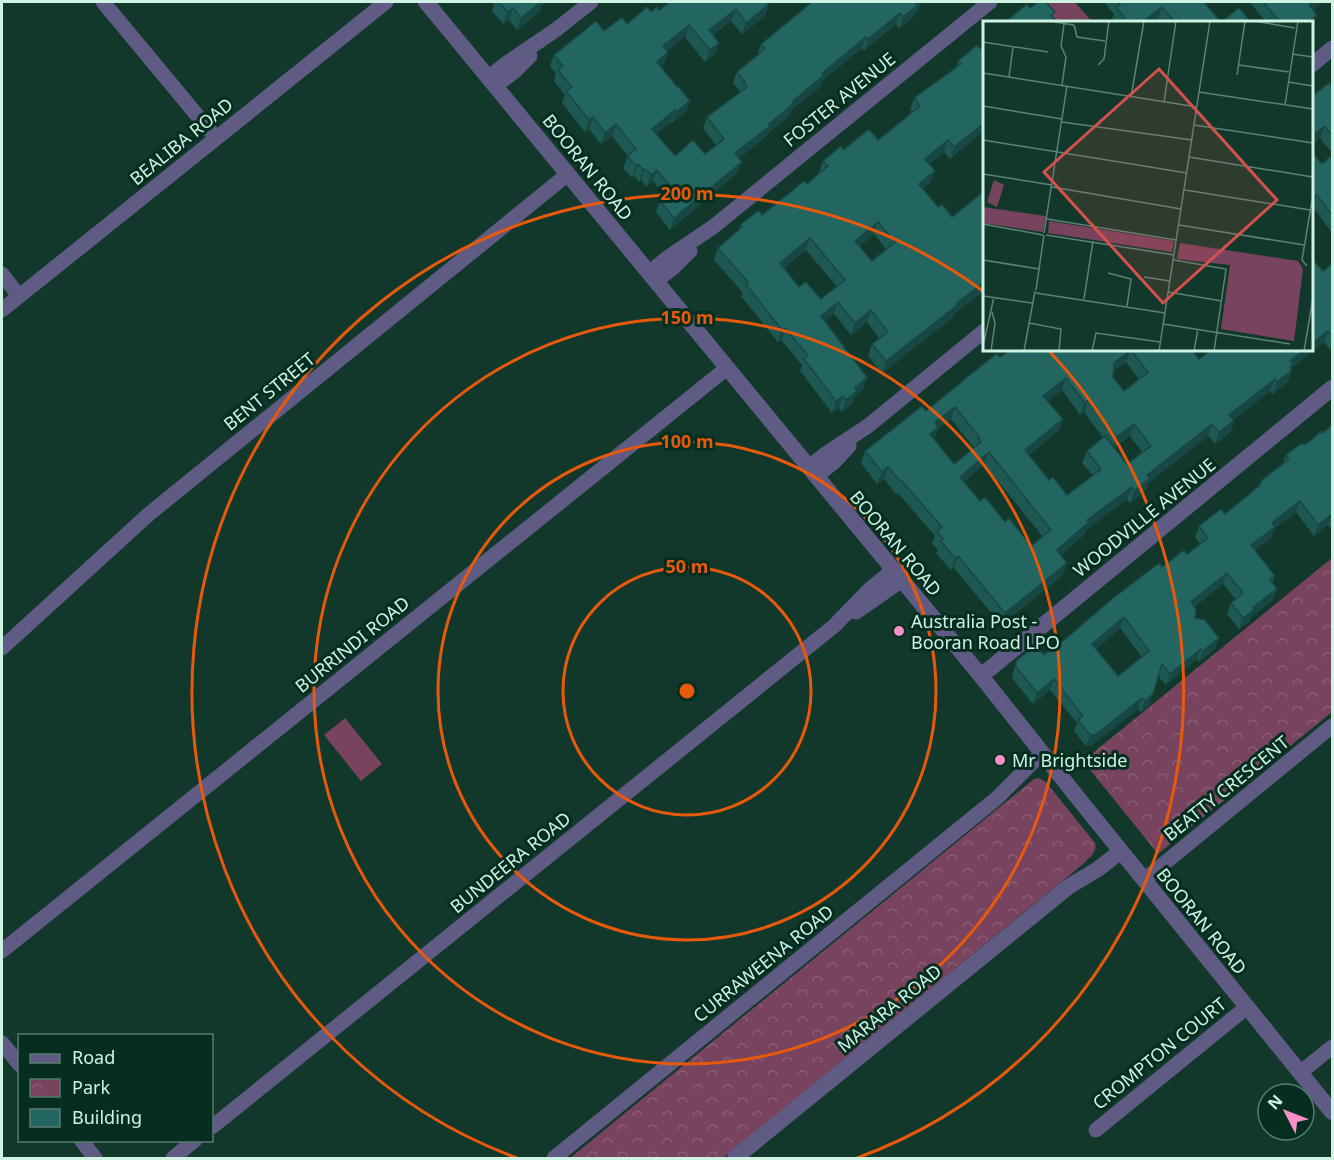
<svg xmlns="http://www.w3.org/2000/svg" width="1334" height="1160" font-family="'Noto Sans',sans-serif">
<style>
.park{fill:url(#park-crowns)}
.pitch{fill:#78435f}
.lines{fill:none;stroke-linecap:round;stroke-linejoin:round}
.minor{stroke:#5f5b84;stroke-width:15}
.tertiary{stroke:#5f5b84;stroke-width:16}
.wall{fill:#1e5853;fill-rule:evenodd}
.shaded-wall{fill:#184744}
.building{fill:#236661;stroke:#184744;stroke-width:1.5;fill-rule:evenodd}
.ring{fill:none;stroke:#e8590c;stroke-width:3}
.poi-dot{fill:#f98fc8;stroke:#052e21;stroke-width:2}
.labels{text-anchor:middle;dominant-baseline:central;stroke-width:6;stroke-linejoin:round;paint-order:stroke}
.street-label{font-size:18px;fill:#cff3e3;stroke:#052e21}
.poi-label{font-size:18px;fill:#cff3e3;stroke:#052e21;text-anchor:start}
.inset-road{fill:none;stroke:#5d8375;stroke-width:1.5}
.view{fill:#d5514d;fill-opacity:0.15;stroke:#d5514d;stroke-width:3}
.inset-edge{fill:none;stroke:#cff3e3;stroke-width:3}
.centre{fill:#e8590c;stroke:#052e21;stroke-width:3}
.ring-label{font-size:18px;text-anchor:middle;font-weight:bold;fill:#e8590c;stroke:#052e21;stroke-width:6;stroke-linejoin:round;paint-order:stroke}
</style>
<defs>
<pattern id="park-crowns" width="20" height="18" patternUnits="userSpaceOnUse" patternTransform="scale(1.5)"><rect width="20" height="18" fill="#78435f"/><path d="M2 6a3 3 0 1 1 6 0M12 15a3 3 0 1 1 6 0" fill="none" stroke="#8a5f76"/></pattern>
</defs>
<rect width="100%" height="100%" fill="#11382b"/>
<!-- park -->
<path class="park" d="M1332 558V712L1158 854 1083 761Z
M1039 778 1046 782 1095 843C1098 852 1088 859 1082 865L723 1158H570L1034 779Z"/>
<!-- pitch -->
<path class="pitch" d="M1042 2H1075L1092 22H1057L1041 3Z
M345 718 382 764 361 781 324 735Z"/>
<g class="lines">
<!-- minor -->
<path class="minor" d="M103 2 216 138
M1312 65 1332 48
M488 78 507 63 557 29 591 2
M495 86 514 72 530 56
M649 273 667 258 713 227 990 2
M2 274 19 296
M656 281 674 267 690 251
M2 310 386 2
M809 467 827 453 868 426 984 331
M816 476 834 462 849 446
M856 612 902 580
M2 648 149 514 568 174
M1144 880 1332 726
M2 951 727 368
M2 1043 20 1065
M1301 1072 1332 1047
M212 1127 834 626 869 590 893 570
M1096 1130 1247 1007
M81 1140 95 1158
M173 1158 195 1140
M554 1158 997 798 1042 753"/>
<!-- tertiary -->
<path class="tertiary" d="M426 2 981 676 1082 803 1332 1112
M981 676 1332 388
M735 1158 1068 887 1098 869 1121 851"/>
</g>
<!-- wall -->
<path class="wall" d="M491 2H546L542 5 539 12 517 30 509 20 503 24 492 11 494 5Z
M767 2 765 16 742 34 731 21 713 35 715 54 705 62 685 37 667 51 664 64 660 67 677 87 690 101 686 112 672 123 671 122 656 134 675 156 705 154 716 145 703 128 707 117 740 92 733 83 737 72 757 56 761 44 921 2 918 10 915 13 913 17 899 29 896 24 864 51 862 48 822 81 820 87 791 110 789 116 767 134 766 137 739 158 742 162 737 173 670 230 656 212 660 201 665 197 653 181 646 187 641 180 639 182 634 176 632 178 623 168 628 156 612 136 601 144 589 129 585 132 562 103 565 95 554 81 556 74 550 66 554 55 604 31 627 24 651 12 659 10Z
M1104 2H1204L1221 22H1160L1157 19 1153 22H1114L1112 19 1114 14Z
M1250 2H1324L1313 10V27L1311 22H1266Z
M977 45 984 131 950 159 944 152 929 164 930 183 923 189 982 293 955 313 954 316 951 319 882 373 868 356 872 344 879 338 867 322 851 335 834 314 825 321 867 377 863 389 855 396 853 403 841 412 839 408 832 413 800 371 802 365 781 340 778 342 741 296 743 293 714 260 718 248 738 231 740 225 762 215 807 184 819 173 823 161 843 150 878 140 912 112 910 110 914 98 956 67 958 61ZM874 234 886 249 872 261 860 246ZM806 250 837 287 821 299 799 287 784 268Z
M1332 86V153L1320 138Z
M1311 151 1322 164 1332 155V233L1313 207 1311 209Z
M1332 264V347L1329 349 1324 342 1292 368 1288 382 1273 394 1270 391 1233 420 1234 421 1230 433 1215 444 1208 436 1148 483 1146 490 1130 503 1127 499 1086 530 1085 534 1061 555 1063 575 1001 625 954 568 951 570 936 553 938 550 932 543 935 536 898 493 896 494 884 479 877 484 861 463 865 451 926 411 1010 350H1192L1199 359ZM1126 362 1139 379 1124 391 1113 377V372ZM1062 390 1080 415 1084 412 1103 438 1087 451 1082 463 1093 475 1067 495 1049 480 1029 455 1058 431 1063 419 1047 401ZM951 419 974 448 954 464 934 439 938 429ZM1130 436 1142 452 1127 464 1114 448ZM984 464 1043 537 1031 546 980 501 964 482Z
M1332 425V530L1328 525 1314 536 1296 512 1274 529 1271 538 1255 550 1275 576 1272 583 1273 600 1252 616 1250 621 1239 629 1227 614 1231 603 1236 600 1223 584 1194 607 1195 618 1219 638 1215 649 1199 662 1197 659 1166 685 1158 676 1149 705 1141 712 1138 709 1091 746H1086L1074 731 1077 723 1050 690 1033 704 1012 678 1016 661 1044 655 1050 652 1162 567 1187 554 1200 544 1195 537 1199 526 1225 514 1259 486 1283 463 1286 455 1306 444ZM1120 628 1142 657 1118 676 1096 649Z"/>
<!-- shaded-wall -->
<path class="shaded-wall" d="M539 2H546L542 5 539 12 517 30 521 18Z
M917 2H922L918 10 915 13 913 17 899 29 903 17Z
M1313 2H1324L1304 17 1309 5Z
M769 4 765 16 742 34 746 23Z
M1162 7 1157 19 1153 22H1142Z
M513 8 509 20 503 24 508 12Z
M736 9 731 21 705 42 709 30Z
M900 13 896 24 864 51 868 39Z
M1317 15 1313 27 1311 29V22H1309Z
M689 25 685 37 659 58 663 46Z
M866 37 862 48 822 81 820 87 791 110 789 116 767 134 766 137 730 165 735 153 769 124 822 73Z
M719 43 715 54 705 62 710 50Z
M668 52 664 64 652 73 657 62Z
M690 101 686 112 672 123 676 112Z
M675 110 671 122 648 140 652 129Z
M593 117 589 129 585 132 589 120Z
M984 123V131L950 159 954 147Z
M616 124 612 136 601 144 605 133Z
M1325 126 1320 138 1311 146V137Z
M948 140 944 152 921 171 925 159Z
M742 162 737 173 670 230 674 218Z
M638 164 634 176 632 178 636 166Z
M645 169 641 180 639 182 643 170Z
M657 170 653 181 646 187 651 175Z
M935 171 930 183 915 196 919 184Z
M1317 195 1313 207 1311 209 1315 197Z
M878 222 874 234 851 253 855 241Z
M810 238 806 250 776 275 780 263Z
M984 277V285L982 293 955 313 954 316 951 319 882 373 886 361Z
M838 302 834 314 816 328 821 316Z
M871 310 867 322 851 335 855 323Z
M785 328 781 340 778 342 782 330Z
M1328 331 1324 342 1292 368 1288 382 1273 394 1277 382 1290 361 1305 350H1311V344Z
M1131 350 1126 362 1109 375 1114 363Z
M867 377 863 389 855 396 853 403 841 412 846 400 855 388Z
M1066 378 1062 390 1039 408 1043 396Z
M1275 379 1270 391 1224 427 1229 415Z
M843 396 839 408 832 413 836 401Z
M1088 400 1084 412 1080 415 1085 403Z
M955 407 951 419 938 429 934 439 925 446 935 422Z
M1063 419 1058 431 1021 461 1025 450Z
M1234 421 1230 433 1215 444 1219 432Z
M1134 424 1130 436 1112 449 1116 437Z
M1212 424 1208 436 1148 483 1146 490 1130 503 1134 491 1147 475Z
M989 452 984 464 956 489 960 477Z
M888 467 884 479 877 484 882 472Z
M1132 487 1127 499 1086 530 1085 534 1053 562 1057 550 1087 520Z
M1300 501 1296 512 1274 529 1271 538 1247 556 1251 545 1272 523Z
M1332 514 1328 525 1314 536 1318 525Z
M958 556 954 568 951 570 955 558Z
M1067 563 1063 575 1001 625 1005 613Z
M1227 573 1223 584 1187 613 1191 602Z
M1277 589 1273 600 1252 616 1250 621 1239 629 1243 618 1252 608Z
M1124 617 1120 628 1088 655 1092 644Z
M1219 638 1215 649 1199 662 1203 651Z
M1201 649 1197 659 1166 685 1170 674Z
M1054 679 1050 690 1033 704 1037 693Z
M1153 694 1149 705 1141 712 1145 701Z
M1142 698 1138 709 1091 746H1086L1090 735Z"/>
<!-- building -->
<path class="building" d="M499 2H541L521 18 513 8 508 12Z
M670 2H767L769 4 746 23 736 9 709 30 719 43 710 50 689 25 663 46 668 52 657 62 677 87 678 86 690 101 676 112 675 110 652 129 675 156 693 140 705 154 724 139 707 117 747 87 743 82H745L737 72 765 49 761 44 812 2H919L916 4 918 5 903 17 900 13 868 39 866 37 822 73 824 75 793 101V104L769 124 770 126 735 153 742 162 674 218 660 201 673 190 657 170 651 175 645 169 643 170 638 164 636 166 627 156 636 149 616 124 605 133 593 117 589 120 566 91 572 87 558 70 563 66 554 55 596 21 604 31 622 17 627 24 647 7 651 12 657 7 659 10Z
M1038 2H1046L1055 12 1051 15 1057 22H1011L1008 20 1027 4 1030 8Z
M1118 2H1204L1221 22H1175L1162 7 1142 22H1128L1116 7 1120 5Z
M1263 2H1313L1309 5 1317 15 1309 22H1280Z
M1239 8 1251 22H1221Z
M977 45 981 49 984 46V123L954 147 948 140 925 159 935 171 919 184 938 207 942 204 952 217 984 191V282L957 303 958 304 955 307 886 361 872 344 888 332 871 310 855 323 838 302 821 316 867 377 855 388 857 391 846 400 843 396 836 401 804 359 808 355 785 328 782 330 746 284 748 282 718 248 742 227 740 225 759 210 762 215 804 181 807 184 828 166 823 161 841 146 843 150 869 129 878 140 920 106 914 98 961 64 958 61ZM878 222 895 242 872 261 855 241ZM810 238 845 280 821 299 806 282 799 287 780 263Z
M1329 83 1332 87V86V136L1325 126 1311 137V97Z
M1311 151 1322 164 1332 155V215L1317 195 1315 197 1311 192Z
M1311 258 1323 271 1332 264V336L1328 331 1311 344Z
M1010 350H1192L1199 359 1211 350H1305L1290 361 1293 364 1290 367 1292 370 1277 382 1275 379 1229 415 1234 421 1219 432 1212 424 1147 475 1150 478 1134 491 1132 487 1087 520 1089 522 1057 550 1067 563 1005 613 958 556 955 558 941 541 943 539 937 531 942 527 902 481 901 482 888 467 882 472 865 451 922 406 926 411 997 353 1000 357ZM1131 350 1148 372 1124 391 1113 377 1114 363ZM1066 378 1085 403 1088 400 1116 437 1134 424 1151 446 1127 464 1105 436 1087 451 1101 469 1067 495 1053 477 1049 480 1025 450 1063 419 1043 396ZM955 407 980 438 978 439 981 442 954 464 930 434 938 427 935 422ZM989 452 1051 530 1031 546 1009 518 1005 522 985 497 980 501 960 477Z
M1332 425V514L1318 525 1300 501 1272 523 1275 527 1251 545 1275 576 1270 580 1277 589 1252 608 1254 610 1243 618 1231 603 1243 593 1227 573 1191 602 1196 609 1195 618 1205 620 1219 638 1203 651 1201 649 1170 674 1162 664 1153 694 1145 701 1142 698 1095 735H1090L1078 720 1083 716 1054 679 1037 693 1016 667V661L1036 645 1044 655 1049 651 1050 652 1112 599 1159 563 1162 567 1184 550 1187 554 1208 538 1199 526 1221 509 1225 514 1259 486 1262 480 1289 459 1286 455 1300 444H1306L1322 431 1323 433ZM1124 617 1149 651 1118 676 1092 644Z"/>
<!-- distance rings -->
<g class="ring">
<circle cx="687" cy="691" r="124"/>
<circle cx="687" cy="691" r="249"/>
<circle cx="687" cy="691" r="373"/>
<path d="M517 1158A497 497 0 1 1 983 291M1050 352A497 497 0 0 1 857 1158"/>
</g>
<!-- markers -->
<g class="poi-dot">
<circle cx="899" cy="631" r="6"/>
<circle cx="1000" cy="760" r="6"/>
</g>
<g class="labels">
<!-- street labels -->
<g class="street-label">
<text transform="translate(839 99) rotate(-39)">FOSTER AVENUE</text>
<text transform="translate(181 141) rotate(-39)">BEALIBA ROAD</text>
<text transform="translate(588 167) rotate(51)">BOORAN ROAD</text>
<text transform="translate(269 391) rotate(-39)">BENT STREET</text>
<text transform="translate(1144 517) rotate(-39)">WOODVILLE AVENUE</text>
<text transform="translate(896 543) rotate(50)">BOORAN ROAD</text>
<text transform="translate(352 644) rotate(-39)">BURRINDI ROAD</text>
<text transform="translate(1226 788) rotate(-39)">BEATTY CRESCENT</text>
<text transform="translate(510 862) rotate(-39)">BUNDEERA ROAD</text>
<text transform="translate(1202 921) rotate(51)">BOORAN ROAD</text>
<text transform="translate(763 963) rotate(-39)">CURRAWEENA ROAD</text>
<text transform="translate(889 1008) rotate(-39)">MARARA ROAD</text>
<text transform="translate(1159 1053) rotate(-39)">CROMPTON COURT</text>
</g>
<!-- poi labels -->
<g class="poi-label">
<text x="911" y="621">Australia Post -<tspan x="911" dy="21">Booran Road LPO</tspan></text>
<text x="1012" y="760">Mr Brightside</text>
</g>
</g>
<!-- overview -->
<g transform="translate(983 21)">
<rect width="330" height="330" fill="#11382b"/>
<path d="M0 186 63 195 60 211 0 202ZM66 200 191 220 189 231 65 212ZM197 222 315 240 320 248 311 320 238 308 247 244 194 238Z" fill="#78435f"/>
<path d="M11 159 21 164 14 186 4 181ZM261 240 276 243 282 257 288 245 314 248 316 264 312 301 302 314H290L280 308V277L268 292 248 286V250ZM242 298 269 302 267 312 240 308Z" fill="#78435f"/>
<path class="inset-road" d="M65 0 91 4M271 0 312 7M91 4 94 16 122 20M0 21 65 31M309 33 330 36M115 44 121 38 126 0M256 44 306 51M0 52 214 86M254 54 262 0M26 56 30 26M305 61 330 65M79 64 83 36 78 25 81 3M216 71 330 88M148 76 161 0M181 81 193 0M302 84 315 0M0 85 79 98M79 101 209 119M211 104 330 122M0 119 204 152M206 136 330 156M0 153 69 164M69 166 198 188M202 169 327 189M64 198 193 219M0 203 60 214M196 204 321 224M61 212 84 65M63 214 191 234M0 239 56 248M191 239 243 248 231 330M324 245 319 239 330 174M125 252 148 258 144 285M161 256 187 260M53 269 61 214M185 271 239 280M53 272 182 292M0 275 49 282M101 278 110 220M46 302 78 308 76 330M180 303 307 323M0 325 11 276M8 330 12 302 9 291M41 330 52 270M109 330 113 312 177 321M176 330 227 0M211 330 215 308M321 330 330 277"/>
<path class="view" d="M176 48 294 179 180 282 61 151Z"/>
<rect width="330" height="330" class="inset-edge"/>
</g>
<circle cx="687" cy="691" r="9" class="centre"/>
<g class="ring-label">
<text x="687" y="200">200 m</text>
<text x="687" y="324">150 m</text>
<text x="687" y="448">100 m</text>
<text x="687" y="573">50 m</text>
</g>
<!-- border -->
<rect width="1334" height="1160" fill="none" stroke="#cff3e3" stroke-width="6"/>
<!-- legend -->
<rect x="18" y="1034" width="195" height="108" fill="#052e21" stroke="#567d6f" stroke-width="1.5"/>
<rect x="30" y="1054" width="30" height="9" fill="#5f5b84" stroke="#567d6f" stroke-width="1.5"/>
<text x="72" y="1064" font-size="18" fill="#cff3e3">Road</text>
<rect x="30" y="1079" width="30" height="18" fill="url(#park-crowns)" stroke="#567d6f" stroke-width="1.5"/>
<text x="72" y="1094" font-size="18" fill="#cff3e3">Park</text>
<rect x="30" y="1109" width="30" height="18" fill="#236661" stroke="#567d6f" stroke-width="1.5"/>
<text x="72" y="1124" font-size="18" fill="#cff3e3">Building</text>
<!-- north arrow -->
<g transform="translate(1286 1112) rotate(312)"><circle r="28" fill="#052e21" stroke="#567d6f" stroke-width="1.5"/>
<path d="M0-4.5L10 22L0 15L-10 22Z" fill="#f98fc8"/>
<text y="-9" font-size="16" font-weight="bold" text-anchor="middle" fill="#cff3e3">N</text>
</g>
</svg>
